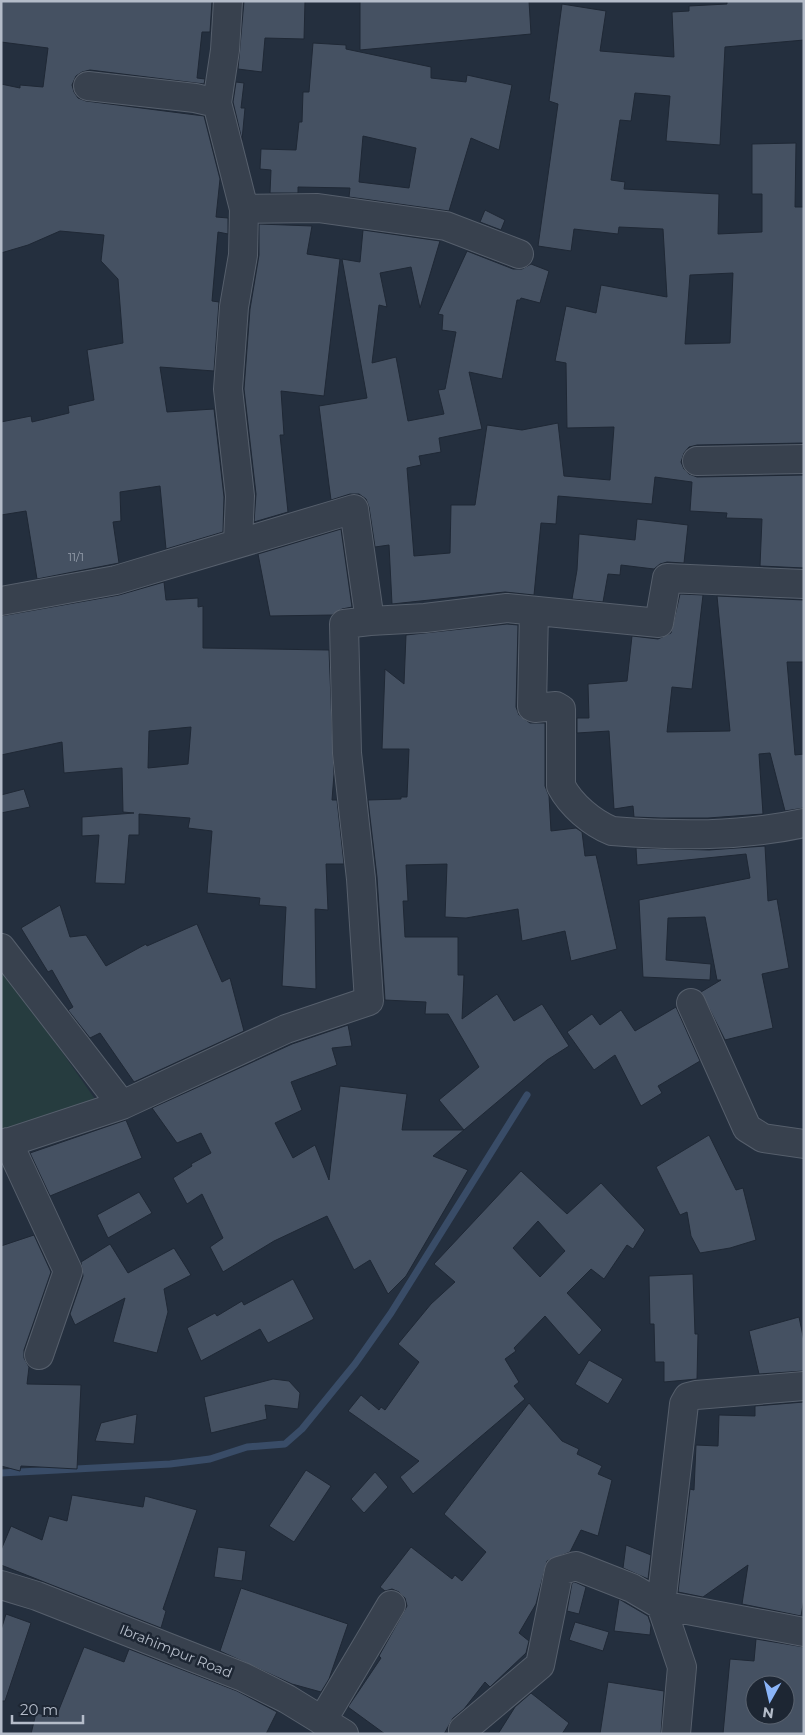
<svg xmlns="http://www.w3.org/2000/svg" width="805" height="1735" font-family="Montserrat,sans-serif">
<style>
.green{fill:#263c3f}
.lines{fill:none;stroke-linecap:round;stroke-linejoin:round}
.stream{stroke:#394c67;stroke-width:7}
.building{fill:#455162;stroke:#1f2835;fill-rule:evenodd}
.street-casing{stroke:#565f6c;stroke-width:30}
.street{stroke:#38414e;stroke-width:28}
.labels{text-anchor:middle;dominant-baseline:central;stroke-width:5;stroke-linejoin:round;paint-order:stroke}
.number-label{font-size:11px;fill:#98a1af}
.street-label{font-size:14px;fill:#b4bcc9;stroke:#1d2633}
</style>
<rect width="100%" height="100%" fill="#242f3e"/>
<!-- green -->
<path class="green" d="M1 965 95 1099 1 1133Z"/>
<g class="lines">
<!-- stream -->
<path class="stream" d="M1 1473 170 1464 210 1459 247 1447 285 1444 302 1429 355 1364 391 1313 527 1095"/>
</g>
<!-- building -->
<path class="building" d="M1 1H212L210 32H202L197 78 205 79 204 84 90 70 82 72 76 76 72 85 74 92 78 98 86 101 204 116 220 179 216 217 228 218V234L218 232 212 301 219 302 214 371 160 367 167 412 214 409 224 497 223 532 166 549 160 486 120 492 121 521 113 522 119 563 37 579 26 511 1 515V422L31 416 32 422 69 413 68 406 94 400 87 350 123 343 118 279 101 261 104 235 60 231 28 245 1 253V84L20 88V85L43 87 48 48 1 42Z
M244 1H305L304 39 265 38 262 72 238 69Z
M360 1H529L531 34 360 50Z
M727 1H804V40L725 47 720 145 666 141 670 96 635 93 631 121 620 120 611 180 625 182 624 189 719 194 718 234 762 232V194H752V144L796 143 795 207H804V443L697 445 689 447 684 453 681 462 684 469 689 474 697 477 804 475V568L760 566 762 519 726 518 727 513 690 511 692 482 655 477 652 504 558 496 556 524 541 523 534 595 505 592 392 604 389 545 375 547 369 507 366 499 359 494H350L331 500 329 485 319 406 367 398 342 259 360 262 363 230 440 241 420 308 411 267 380 273 387 307 379 305 372 363 396 357 408 421 444 414 438 390 445 389 456 332 442 330 443 315 438 314 467 251 513 269H522L531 264 549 271 540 303 521 298 520 300H517L502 379 469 372 482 429 439 438 441 452 419 456 421 465 407 468 414 556 450 553 451 505H475L487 425 522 430 558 423 564 476 610 480 614 427 567 428 566 363 555 361 566 306 596 313 601 285 667 297 663 229 619 227 618 234 574 229 571 251 538 246 558 104 549 101 562 4 606 11 600 51 674 57 672 12 689 11V6L727 4ZM733 273 730 343 685 344 690 275Z
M313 43 346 45V49L431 67V78L466 82 467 75 512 85 499 150 471 138 449 211 349 197 350 188 298 187V193H270L271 170 260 169 261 149 296 150 299 122H302L303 92H309ZM363 136 416 148 409 188 359 182Z
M236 82 244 83 241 108H245L242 140 233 102Z
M485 210 505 220 501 230 480 222Z
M259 224 312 226 307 254 340 259 324 396 281 391 284 435H280L288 512 254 522 256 494 244 389 250 309 259 255Z
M637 519 688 525 684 563 667 562 660 564 654 569 621 565 620 575 608 574 603 602 572 599 577 570 579 534 635 540Z
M341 529 352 607 342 609 332 615 270 616 258 554Z
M164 582 166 600 198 598V607L203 606V648L329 650 334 774 332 800H337L344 864H326L328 910 315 909 316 989 282 986 286 907 259 905 260 898 207 893 212 831 188 828 190 818 139 814V835H129L125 884 95 883 99 835 82 836V817L134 813 123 812 122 768 64 773 62 742 1 755V616L119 595ZM191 727 188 764 148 768 149 731Z
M680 594 703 595 692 689 672 687 667 732 730 731 717 596 804 600V662H787L795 755 804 754V808L785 811 770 753 759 754 763 814 708 818H661L634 817 633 806 614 809 609 731 577 733V718H589L588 684 627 681 632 636 658 639 671 633Z
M507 624 518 625 516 707 519 715 530 723H545V786L549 796 551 831 576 828 582 832 585 856 596 855 617 949 571 961 565 931 522 941 518 909 466 918 445 917 447 864 406 865 408 901H403L405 937H458V975H464L462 1019 497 994 514 1021 542 1004 569 1046 547 1060 433 1156 468 1170 406 1276 388 1294 370 1260 354 1270 327 1216 274 1241 223 1272 210 1247 223 1238 202 1194 187 1204 173 1178 192 1166 191 1164 211 1153 201 1133 177 1143 152 1108 292 1044 348 1025 352 1046 332 1048 337 1065 291 1082 302 1110 275 1123 293 1158 315 1145 329 1180 340 1086 407 1094 402 1130H464L439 1100 479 1067 448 1014H425L426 1002 385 1000 377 877 368 800 401 799V797H407L409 749H382L385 669 404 684 406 635Z
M24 789 30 807 1 813V795Z
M765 846 768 901 777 899 789 968 762 974 773 1028 725 1040 701 992 721 980H717L705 917 668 918 666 960 711 964 710 980 643 977 639 900 750 878 746 854 637 865 636 848 709 850Z
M60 905 70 937 86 935 106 966 146 944 147 946 197 924 222 982 230 978 244 1031 134 1082 100 1033 90 1038 68 1010 73 1007 52 970 48 972 21 928Z
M676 1007 700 1061 658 1086 662 1093 641 1106 615 1055 594 1070 567 1032 592 1014 600 1025 621 1010 635 1031Z
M126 1120 142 1158 50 1196 30 1153Z
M709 1135 736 1190 743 1188 756 1240 730 1248 700 1253 691 1236 687 1212 680 1215 656 1167Z
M521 1171 567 1214 601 1183 645 1230 633 1249 627 1245 604 1279 591 1269 567 1293 602 1330 579 1355 545 1316 514 1348 516 1351 505 1359 519 1382 514 1386 525 1399 413 1494 400 1477 419 1461 348 1411 361 1395 379 1410 381 1407 385 1410 419 1362 398 1344 431 1304 455 1282 434 1264ZM538 1221 565 1251 540 1277 513 1248Z
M139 1192 152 1213 108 1238 97 1215Z
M34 1235 51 1272 24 1350V1358L29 1367 27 1384 81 1385 77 1469 21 1466 20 1471 1 1466V1246Z
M110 1244 128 1273 174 1248 191 1275 164 1289 168 1312 157 1353 113 1342 125 1298 75 1325 70 1314 83 1276 81 1262Z
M693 1274 695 1334H698L697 1379 664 1382V1362H655L654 1324H650L649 1276Z
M293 1279 314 1319 268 1343 260 1329 201 1361 187 1328 215 1313 217 1316 242 1301 244 1305Z
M799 1317 804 1341V1371L759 1374 749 1331Z
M589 1360 623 1379 608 1404 575 1384Z
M273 1379 289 1381 300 1393 298 1409 265 1405 267 1419 211 1433 204 1397Z
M804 1402V1599L801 1616 742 1604 748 1565 703 1597 678 1592 690 1489 694 1490 696 1445 718 1446 719 1415 755 1416V1406Z
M529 1403 562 1441 579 1449 577 1454 602 1466 598 1474 612 1480 598 1536 581 1530 570 1552 547 1561 536 1604 519 1633 529 1641 526 1653 490 1687 485 1682 464 1709 453 1718 444 1734H385L348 1707 381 1658 379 1656 407 1606 405 1598 399 1592 392 1589 385 1591 380 1587 411 1547 452 1579 455 1575 462 1581 486 1552 444 1514Z
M137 1414 134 1444 95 1441 101 1423Z
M306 1470 331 1486 294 1542 269 1526Z
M375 1472 388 1487 364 1513 351 1499Z
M72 1495 143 1507 145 1496 197 1510 163 1609 166 1611 161 1628 1 1565V1550L11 1526 42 1540 49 1516 67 1521Z
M626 1545 651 1555 648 1579 623 1568Z
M218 1547 246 1551 242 1581 214 1577Z
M575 1582 586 1587 579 1614 567 1611 572 1583Z
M241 1588 348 1624 329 1679 321 1692 292 1684 220 1651Z
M619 1599 648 1616 651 1625 650 1635 614 1631Z
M6 1614 31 1623 5 1701H1V1630Z
M575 1622 609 1632 603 1651 569 1640Z
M756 1639 804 1647V1734H723L730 1659 754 1661ZM755 1685H785V1715H755Z
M84 1647 124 1662 129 1649 237 1691 277 1712 266 1734H31L36 1713 56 1717Z
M608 1682 664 1691 661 1734H600Z
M531 1693 569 1723 562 1734H498L515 1707Z"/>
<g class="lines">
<defs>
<path id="street" d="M228 1 225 50 217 103 244 209 243 255 234 307 228 389 240 496 238 542
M88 86 195 98 217 103
M244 209 318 208 446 226 519 254
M697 461 804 459
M1 601 116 580 354 509 370 621 344 624 347 753 361 879 369 1001 286 1029 122 1105 1 1145
M534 611 532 707 535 708 556 706 561 709V786C571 805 592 823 612 831 676 836 741 837 804 823
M370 621 425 618 507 608 659 623 667 578 804 584
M1 948 122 1105
M691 1003 747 1128 763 1138 804 1144
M8 1142 68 1271 39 1355
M1 1585 37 1596 243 1677 287 1699 344 1734
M322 1721 391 1605
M463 1730 540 1665 559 1571 576 1566 632 1588 661 1605 804 1632
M676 1734 682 1667 661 1605 684 1404 688 1397 696 1395 804 1386"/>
</defs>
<!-- street casing -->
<use href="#street" class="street-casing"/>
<!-- street -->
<use href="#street" class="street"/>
</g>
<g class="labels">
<!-- number labels -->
<g class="number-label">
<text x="76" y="557">11/1</text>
</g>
<!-- street labels -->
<g class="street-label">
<text transform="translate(176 1651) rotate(22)">Ibrahimpur Road</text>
</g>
</g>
<!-- border -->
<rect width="805" height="1735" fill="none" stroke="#b4bcc9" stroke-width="5"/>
<!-- north arrow -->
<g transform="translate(770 1700) rotate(188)"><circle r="24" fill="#1d2633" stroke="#59626f"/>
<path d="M0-4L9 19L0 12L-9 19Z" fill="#8ab4f8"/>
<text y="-8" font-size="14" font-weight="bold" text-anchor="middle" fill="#b4bcc9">N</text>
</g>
<!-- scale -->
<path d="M12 1715v8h71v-8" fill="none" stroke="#b4bcc9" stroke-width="2.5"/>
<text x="20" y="1715" font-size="15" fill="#b4bcc9" stroke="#1d2633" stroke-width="4" paint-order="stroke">20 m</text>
</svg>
